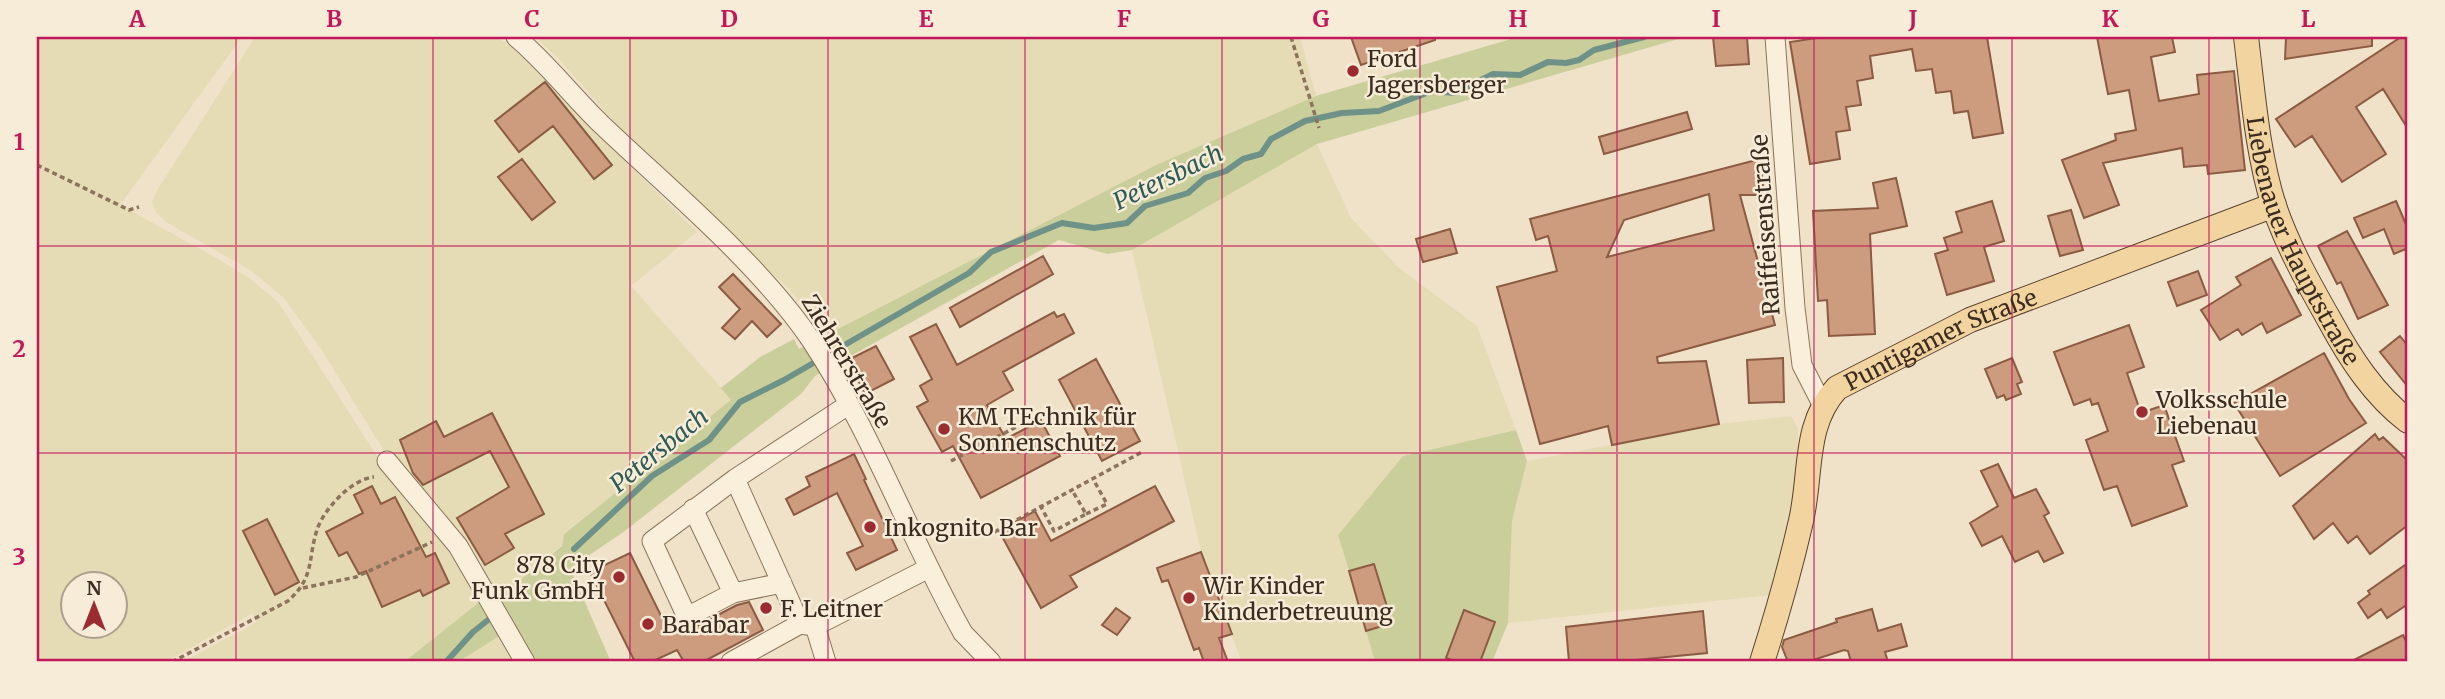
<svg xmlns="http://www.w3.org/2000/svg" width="2445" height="699" font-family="Merriweather,serif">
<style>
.farmland{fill:#e5dbb5;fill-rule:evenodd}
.green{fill:#cace9b}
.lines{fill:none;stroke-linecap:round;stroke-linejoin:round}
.stream{stroke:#6f9288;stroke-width:6}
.building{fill:#cd9b7d;stroke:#8b5b42;stroke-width:2;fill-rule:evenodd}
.minor-casing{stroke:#8b735c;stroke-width:21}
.major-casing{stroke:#5a4230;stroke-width:26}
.path{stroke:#8b735c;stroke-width:3.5;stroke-dasharray:5 3.5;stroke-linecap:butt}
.minor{stroke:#f9efdb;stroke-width:19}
.major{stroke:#f2d4a0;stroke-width:24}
.grid{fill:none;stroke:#c2185b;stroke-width:2;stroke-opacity:0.55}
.poi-dot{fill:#9b2b31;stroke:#f6ecd7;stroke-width:2.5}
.labels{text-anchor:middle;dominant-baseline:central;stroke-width:5;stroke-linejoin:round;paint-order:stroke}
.poi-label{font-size:23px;fill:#3c2c20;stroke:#f6ecd7;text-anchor:start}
.street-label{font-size:23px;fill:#3c2c20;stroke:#f6ecd7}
.water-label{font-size:24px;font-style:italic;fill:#2f5b57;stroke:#f6ecd7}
.neatline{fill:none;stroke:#c2185b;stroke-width:2.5}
.grid-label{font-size:23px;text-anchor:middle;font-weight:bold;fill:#c2185b}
</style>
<rect width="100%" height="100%" fill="#efe2c8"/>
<!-- farmland -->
<path class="farmland" d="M37 37H242L120 205 220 260 249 278 278 302 382 464 389 459 323 352 284 298 252 271 166 222 155 211 152 202 156 192 255 37H497L521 54 552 79 595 131 697 232 631 286 732 400 564 533 562 545 498 598 482 600 404 662H183L257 622 253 613 165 662H37ZM74 584H116V626H74Z
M535 37H1300L1316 96 1156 165 825 335 790 290 618 126 558 58Z
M1317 144 1351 218 1399 268 1477 326 1516 430 1403 456 1338 535 1375 662H1242L1201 552 1132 250Z
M1791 416 1798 428 1797 486 1786 542 1770 595 1508 623 1512 521 1527 461 1719 424Z
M501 635 517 662H458Z"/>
<!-- green -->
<path class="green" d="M1518 37H1685L1317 144 1132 250 1107 254 1059 240 815 376 801 394 622 533 570 568 611 662H533L498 598 562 546 564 534 731 400 721 388 760 357 794 339 799 349 1156 165 1316 96Z
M1516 430 1527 461 1512 521 1508 623 1492 662H1375L1366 631 1392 623 1375 564 1349 571 1338 535 1403 456Z
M482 600 501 635 458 662H404Z"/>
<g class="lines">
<!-- stream -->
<path class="stream" d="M574 549 652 476 709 440 740 402 784 380 969 273 991 252 1062 223 1094 228 1127 223 1145 206 1188 193 1205 178 1226 171 1243 159 1261 154 1271 139 1305 121 1342 113 1379 111 1432 91 1455 93 1493 74 1520 75 1548 62 1566 63 1579 60 1594 50 1644 37
M446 662 473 632 488 620"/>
</g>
<!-- building -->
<path class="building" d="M1351 37H1435V40L1361 65Z
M1713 37H1747L1749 64 1716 66Z
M1823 37H1987L2003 133 1973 138 1968 111 1954 113 1951 91 1936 93 1932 69 1916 71 1912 49 1870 56 1873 78 1857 81 1861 105 1846 107 1850 130 1836 132 1840 159 1810 164 1790 42Z
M2097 37H2172L2175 52 2151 57 2159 101 2199 94 2197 75 2234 71 2245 170 2208 174 2207 165 2184 167 2182 148 2103 163 2119 205 2084 218 2062 160 2116 140 2115 134 2136 130 2129 90 2108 94Z
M2286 37H2372V46L2285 59Z
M2401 37H2408V129L2383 89 2356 107 2386 154 2342 182 2312 136 2295 147 2276 119Z
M545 82 612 165 594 179 553 126 519 152 495 121Z
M1687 112 1692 129 1604 154 1599 137Z
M522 159 555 202 532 220 498 177Z
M1760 159 1764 195H1740L1775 325 1657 357 1658 363 1706 361 1719 424 1612 445 1608 426 1540 444 1497 287 1557 271 1548 236 1536 240 1530 219ZM1709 194 1714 230 1607 257 1624 220Z
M1896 178 1907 226 1870 234 1875 334 1829 336 1827 300 1818 301 1813 211 1878 208 1873 183Z
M1992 201 2004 241 1984 247 1994 281 1947 295 1935 254 1948 250 1944 238 1962 232 1956 212Z
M2396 201 2408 229V248L2394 254 2384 229 2363 238 2354 218Z
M2071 210 2083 250 2060 256 2048 216Z
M1450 229 1457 253 1423 262 1416 239Z
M2347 231 2388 305 2358 319 2341 282 2337 284 2318 246Z
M1043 256 1053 274 960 327 950 308Z
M2271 258 2301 315 2267 333 2262 323 2242 335 2238 329 2220 340 2201 310 2241 285 2236 277Z
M2198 271 2207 295 2177 306 2168 282Z
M733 274 781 324 767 337 752 321 735 339 722 328 740 309 719 287Z
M1054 312 1057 317 1064 314 1074 333 1003 372 1013 390 987 405 1006 439 1041 420 1060 456 981 498 953 446 942 452 917 407 928 401 920 386 932 379 910 337 936 324 957 365Z
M2129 325 2144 367 2127 373 2141 413 2164 405 2184 461 2172 465 2187 506 2132 526 2117 486 2104 490 2086 440 2108 431 2098 403 2092 405 2090 399 2074 405 2054 352Z
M2400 336 2408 346V387L2380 352Z
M876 346 894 379 865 394 848 360Z
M2324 353 2349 399 2366 423 2280 476 2234 403Z
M1783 358 1784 402 1749 403 1747 360Z
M2012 358 2022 382 2017 384 2021 394 2006 400 2004 395 1997 398 1985 369Z
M1096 359 1140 441 1102 461 1059 380Z
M492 413 544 514 505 534 514 548 485 565 457 518 509 487 490 451 423 485 413 473 400 440 436 421 444 437Z
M2375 434 2379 440 2383 437 2408 461V525L2370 554 2357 536 2348 543 2333 523 2314 539 2293 506Z
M854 454 866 479 864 480 897 550 856 570 847 553 863 546 837 493 794 515 786 499 810 486 806 477Z
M1998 464 2014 498 2036 489 2049 513 2044 516 2063 553 2044 562 2038 551 2015 562 2002 536 1982 546 1970 523 1998 506 1981 471Z
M372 486 381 504 395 497 426 557 435 553 449 583 423 596 420 590 382 607 366 571 359 574 347 552 339 556 326 532 363 513 354 495Z
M1155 486 1174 521 1070 576 1077 587 1041 608 999 531 1035 511 1051 541Z
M267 519 299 582 275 595 243 531Z
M1201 552 1232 634 1219 638 1228 662H1204L1199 648 1194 650 1168 580 1162 582 1157 568Z
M630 553 670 634 682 628H693L737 605 749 602 763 630 703 662H684L677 650 651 662H635L590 572Z
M2408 563V604L2387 618 2381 609 2368 618 2358 603 2370 594 2368 591Z
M1374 564 1392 623 1366 631 1349 571Z
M1116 608 1130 618 1117 635 1102 625Z
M1872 609 1878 631 1901 624 1907 646 1885 652 1888 662H1851L1848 651 1844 650 1807 662H1788L1782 647 1784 640 1837 622 1836 619Z
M1464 610 1495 622 1480 662H1457L1446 658Z
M1703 611 1707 653 1616 662H1569L1566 627Z
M2403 635 2408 645V662H2350Z"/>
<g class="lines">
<defs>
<path id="minor" d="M516 37C548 64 571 95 601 124 669 189 759 263 811 340 872 432 909 537 963 633L991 662
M1775 37 1795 308 1802 365 1822 404
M387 461 458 546 525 662
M735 479 800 624
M693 509 733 593
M782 583 733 593 687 617 652 541 735 479 848 405
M815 626 826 662
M731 662 800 624 815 626 929 568"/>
<g id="major">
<path id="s1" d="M2246 37C2253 93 2257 152 2274 206 2288 247 2309 284 2330 321 2350 358 2374 395 2408 421"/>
<path id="s2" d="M1762 662C1777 615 1790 569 1801 521 1812 473 1803 425 1837 388L1970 320 2274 205"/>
</g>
</defs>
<!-- minor casing -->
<use href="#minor" class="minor-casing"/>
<!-- major casing -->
<use href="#major" class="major-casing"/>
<!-- path -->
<path class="path" d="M1291 37 1319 128
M37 165 129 210 139 207
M951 461 1018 426
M1040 505 1054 531 1086 514 1072 490
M1086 514 1107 504 1093 479
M987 536 1142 452
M303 588 356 577 432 542
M172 662 288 601C316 576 307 558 318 527 326 507 352 479 374 477"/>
<!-- minor -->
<use href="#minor" class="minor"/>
<!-- major -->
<use href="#major" class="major"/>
</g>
<!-- grid -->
<path class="grid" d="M236 37V662M433 37V662M630 37V662M828 37V662M1025 37V662M1222 37V662M1420 37V662M1617 37V662M1814 37V662M2012 37V662M2209 37V662M37 246H2408M37 453H2408"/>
<!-- markers -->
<g class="poi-dot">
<circle cx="1353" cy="71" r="7"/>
<circle cx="2142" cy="412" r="7"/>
<circle cx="944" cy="429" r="7"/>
<circle cx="870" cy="527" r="7"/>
<circle cx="619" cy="577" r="7"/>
<circle cx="1189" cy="598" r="7"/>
<circle cx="766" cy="608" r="7"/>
<circle cx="648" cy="624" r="7"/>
</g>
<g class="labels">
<!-- poi labels -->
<g class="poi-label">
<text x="1367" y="58">Ford<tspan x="1367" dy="26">Jagersberger</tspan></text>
<text x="2156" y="399">Volksschule<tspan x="2156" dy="26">Liebenau</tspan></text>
<text x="958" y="416">KM TEchnik für<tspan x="958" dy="26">Sonnenschutz</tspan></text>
<text x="884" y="527">Inkognito Bar</text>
<text x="605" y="564" text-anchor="end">878 City<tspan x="605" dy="26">Funk GmbH</tspan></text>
<text x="1203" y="585">Wir Kinder<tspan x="1203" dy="26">Kinderbetreuung</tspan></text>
<text x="780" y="608">F. Leitner</text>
<text x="662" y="624">Barabar</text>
</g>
<!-- street labels -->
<g class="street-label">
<text transform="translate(1765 225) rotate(-94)">Raiffeisenstraße</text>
<text stroke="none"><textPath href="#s1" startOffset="214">Liebenauer Hauptstraße</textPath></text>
<text stroke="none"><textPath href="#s2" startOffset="401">Puntigamer Straße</textPath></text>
<text transform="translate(847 361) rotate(59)">Ziehrerstraße</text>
</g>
<!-- water labels -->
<g class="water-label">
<text transform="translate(1168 177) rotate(-26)">Petersbach</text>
<text transform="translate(659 450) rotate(-39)">Petersbach</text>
</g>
</g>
<!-- border -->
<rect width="2445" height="699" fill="none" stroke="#f6ecd7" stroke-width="77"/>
<!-- north arrow -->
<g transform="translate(94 605)"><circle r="33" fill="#f6ecd7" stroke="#ac9f8e" stroke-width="2"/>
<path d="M0-5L12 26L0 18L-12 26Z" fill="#9b2b31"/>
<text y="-10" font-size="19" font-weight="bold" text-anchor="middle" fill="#3c2c20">N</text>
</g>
<rect x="38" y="38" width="2368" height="622" class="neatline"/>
<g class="grid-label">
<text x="137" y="27">A</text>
<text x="334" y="27">B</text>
<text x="532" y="27">C</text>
<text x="729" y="27">D</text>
<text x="926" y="27">E</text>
<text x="1124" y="27">F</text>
<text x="1321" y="27">G</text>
<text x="1518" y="27">H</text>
<text x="1716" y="27">I</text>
<text x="1913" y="27">J</text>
<text x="2110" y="27">K</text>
<text x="2308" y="27">L</text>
<text x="19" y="150">1</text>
<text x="19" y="357">2</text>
<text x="19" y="565">3</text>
</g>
</svg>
